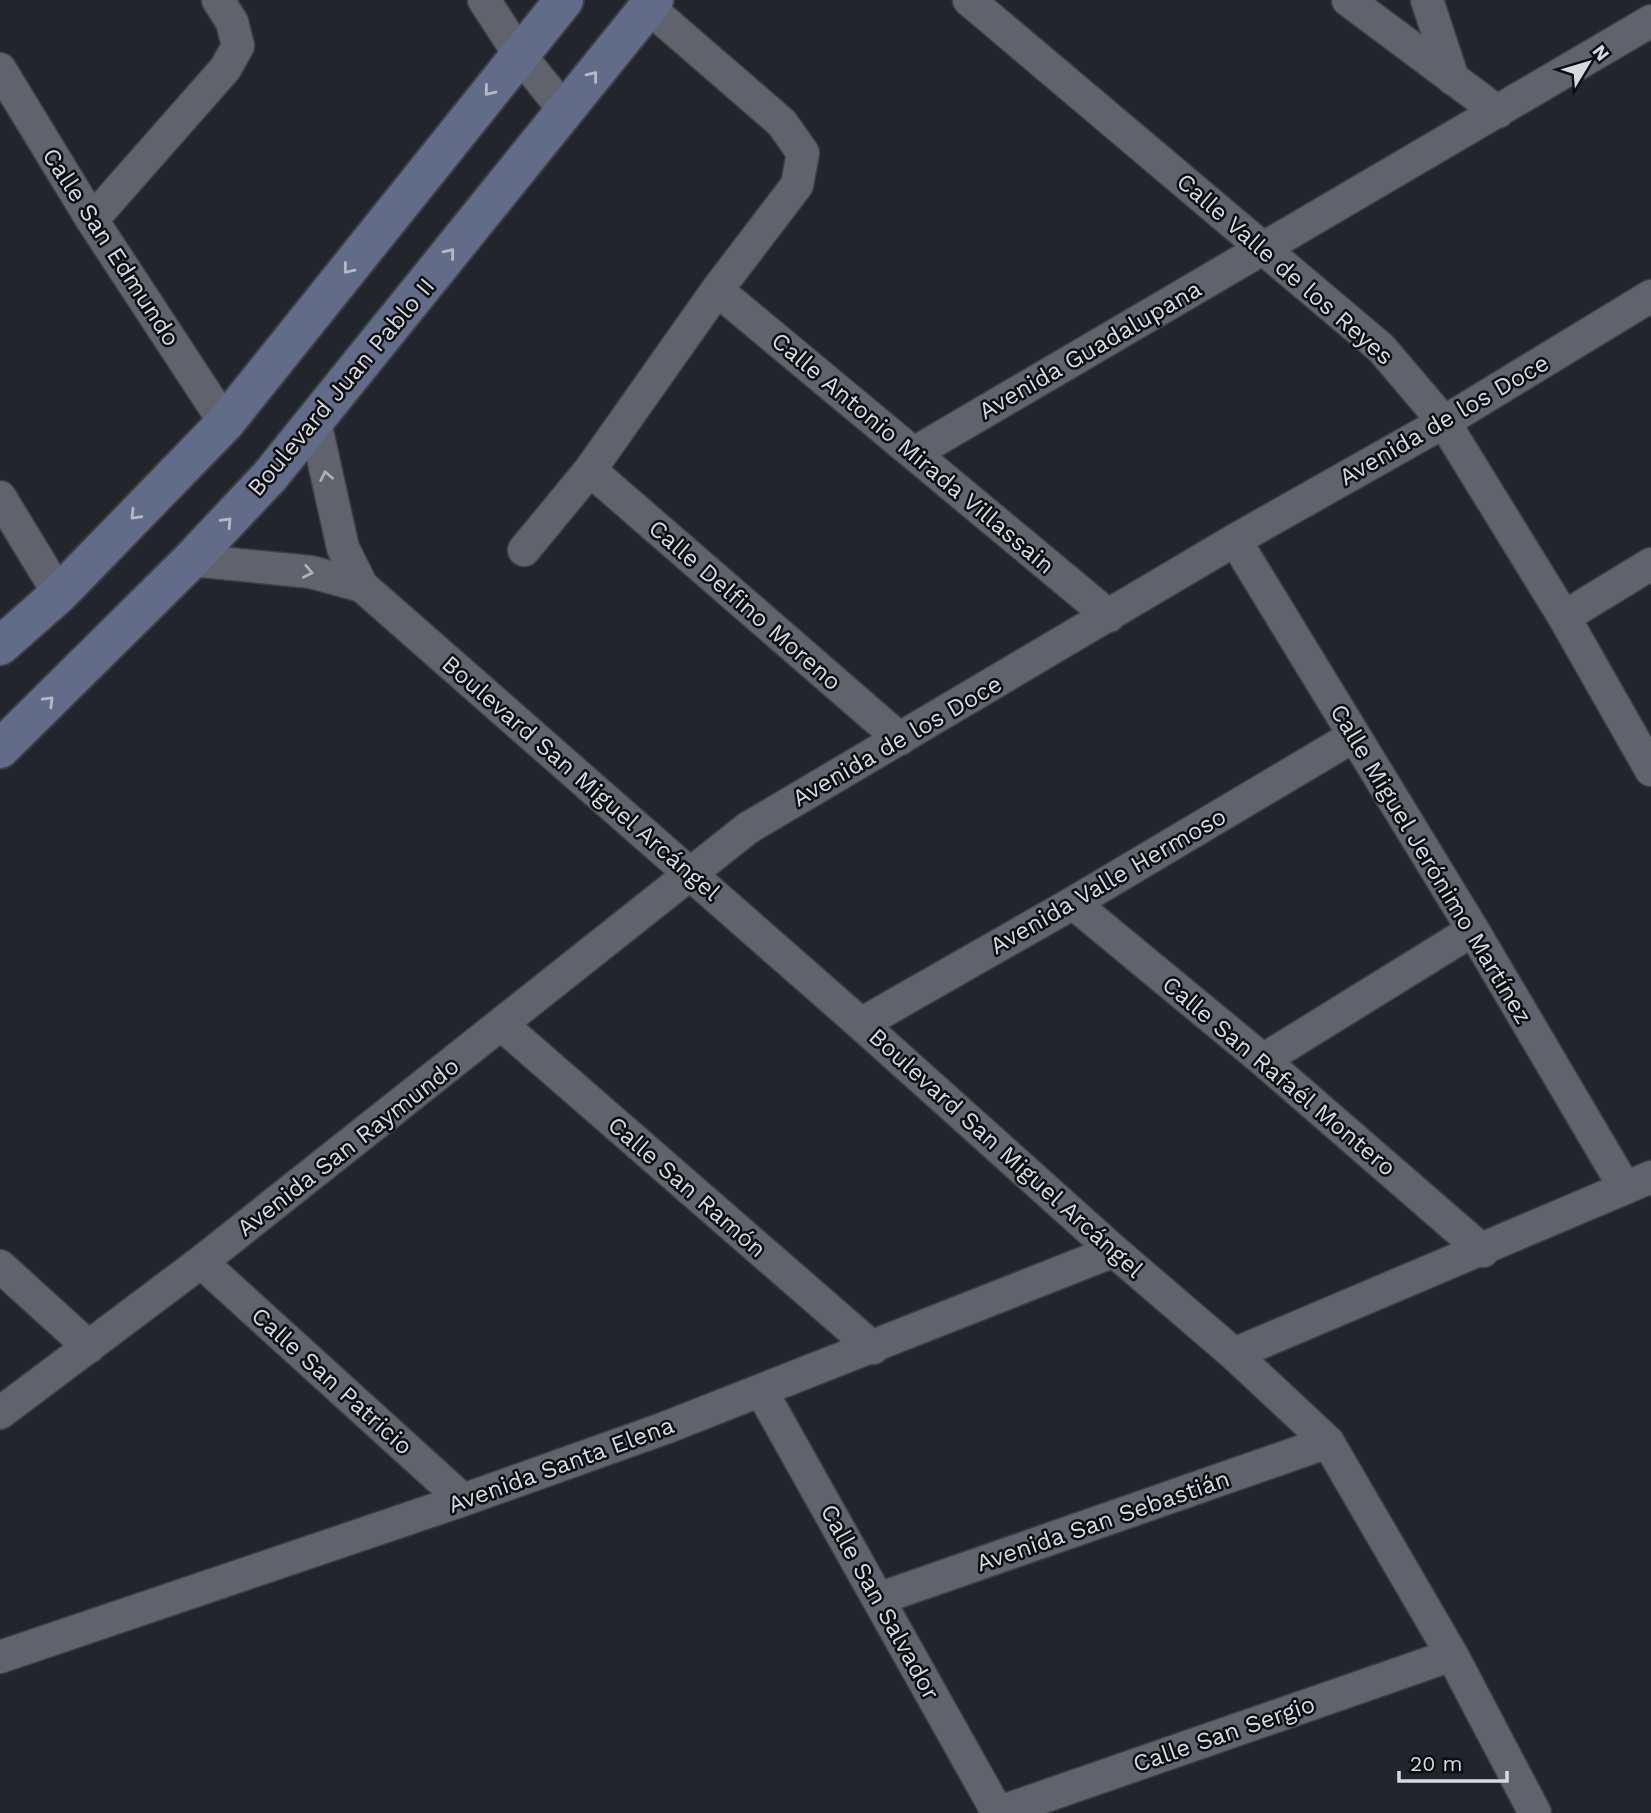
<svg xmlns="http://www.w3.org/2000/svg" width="1651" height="1813" font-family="'Work Sans',sans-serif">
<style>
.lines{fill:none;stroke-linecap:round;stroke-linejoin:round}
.street-casing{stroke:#3d3f45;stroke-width:35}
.secondary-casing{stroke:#3d3f45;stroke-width:42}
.street{stroke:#60636b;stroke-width:32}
.secondary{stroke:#626c89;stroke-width:38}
.oneway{stroke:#b5b9c5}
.oneway2{stroke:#aeb0b6}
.labels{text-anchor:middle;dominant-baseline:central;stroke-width:5;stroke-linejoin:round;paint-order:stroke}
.street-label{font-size:24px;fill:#d8dadf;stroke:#0d0e11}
</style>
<rect width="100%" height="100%" fill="#22252c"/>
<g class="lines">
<defs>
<path id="street" d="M484 0 519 54 565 111
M969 0 1381 348 1444 422 1564 617 1651 770
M1348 0 1498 112
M1427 0 1453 79
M0 69 92 220 225 423
M92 220 225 69 238 46 232 22 218 0
M717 290 1109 616
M315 422 343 548 362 586 861 1024 1114 1251 1234 1354 1328 1442 1452 1655 1535 1813
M914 453 1651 21
M590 470 900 739
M0 497 59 594
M1235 540 1473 930 1625 1188
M524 550 590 470 717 290 797 185 803 153 782 123 648 7
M191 560 311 572 362 586
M1564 617 1651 564
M1073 903 1263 1060 1483 1251
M861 1024 1073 903 1354 736
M502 1025 873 1348
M1263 1060 1473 930
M201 1262 463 1500
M0 1266 89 1347
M1234 1354 1651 1177
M762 1392 998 1813
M0 1413 201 1262 748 828 1235 540 1444 422 1651 296
M878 1599 1328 1442
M0 1657 463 1500 665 1428 1114 1251
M997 1813 1452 1655"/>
<path id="secondary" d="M0 646 59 594 225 423 564 0
M0 749 191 560 270 476 654 0"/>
</defs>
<!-- street casing -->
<use href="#street" class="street-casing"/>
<!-- secondary casing -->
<use href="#secondary" class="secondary-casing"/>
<!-- street -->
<use href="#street" class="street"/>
<!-- secondary -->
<use href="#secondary" class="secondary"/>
</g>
<!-- one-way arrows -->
<defs><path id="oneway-chevron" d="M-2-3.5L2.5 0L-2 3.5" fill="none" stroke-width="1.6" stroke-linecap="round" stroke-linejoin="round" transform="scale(1.75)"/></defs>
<g class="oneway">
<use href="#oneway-chevron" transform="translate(593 76) rotate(-51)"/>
<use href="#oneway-chevron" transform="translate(489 91) rotate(129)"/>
<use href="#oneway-chevron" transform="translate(450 253) rotate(-51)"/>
<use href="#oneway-chevron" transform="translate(348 269) rotate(129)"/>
<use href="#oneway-chevron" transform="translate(135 515) rotate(134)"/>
<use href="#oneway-chevron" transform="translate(227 522) rotate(-47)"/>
<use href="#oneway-chevron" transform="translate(49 701) rotate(-45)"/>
</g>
<g class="oneway2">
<use href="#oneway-chevron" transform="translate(326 476) rotate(-101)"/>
<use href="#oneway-chevron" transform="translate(308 572) rotate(11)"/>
</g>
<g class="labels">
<!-- street labels -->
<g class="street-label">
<text transform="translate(111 247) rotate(57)">Calle San Edmundo</text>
<text transform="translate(1285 269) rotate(41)">Calle Valle de los Reyes</text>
<text transform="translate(1090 350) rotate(-30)">Avenida Guadalupana</text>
<text transform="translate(341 387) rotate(-50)">Boulevard Juan Pablo II</text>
<text transform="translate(1444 420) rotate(-30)">Avenida de los Doce</text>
<text transform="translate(913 453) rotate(40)">Calle Antonio Mirada Villassain</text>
<text transform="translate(745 605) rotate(41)">Calle Delfino Moreno</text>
<text transform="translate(897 741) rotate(-30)">Avenida de los Doce</text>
<text transform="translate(581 778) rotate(41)">Boulevard San Miguel Arcángel</text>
<text transform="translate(1431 864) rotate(59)">Calle Miguel Jerónimo Martínez</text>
<text transform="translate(1108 881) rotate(-30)">Avenida Valle Hermoso</text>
<text transform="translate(1279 1076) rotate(40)">Calle San Rafaél Montero</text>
<text transform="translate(348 1147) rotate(-38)">Avenida San Raymundo</text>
<text transform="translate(1006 1153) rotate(42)">Boulevard San Miguel Arcángel</text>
<text transform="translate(687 1187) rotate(41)">Calle San Ramón</text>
<text transform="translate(332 1381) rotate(42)">Calle San Patricio</text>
<text transform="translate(561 1465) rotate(-20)">Avenida Santa Elena</text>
<text transform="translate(1103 1521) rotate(-19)">Avenida San Sebastián</text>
<text transform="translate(880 1602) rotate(61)">Calle San Salvador</text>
<text transform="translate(1224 1734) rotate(-19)">Calle San Sergio</text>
</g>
</g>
<!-- north arrow -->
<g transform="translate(1588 63) rotate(52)" stroke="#0d0e11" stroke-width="5" paint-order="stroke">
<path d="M0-5L12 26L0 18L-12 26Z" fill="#d8dadf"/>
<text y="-10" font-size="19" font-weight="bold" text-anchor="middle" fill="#d8dadf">N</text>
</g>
<!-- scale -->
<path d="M1399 1771v10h108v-10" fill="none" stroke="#d8dadf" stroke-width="3.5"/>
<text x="1410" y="1771" font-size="21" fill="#d8dadf" stroke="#0d0e11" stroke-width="5" paint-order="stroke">20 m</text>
</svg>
